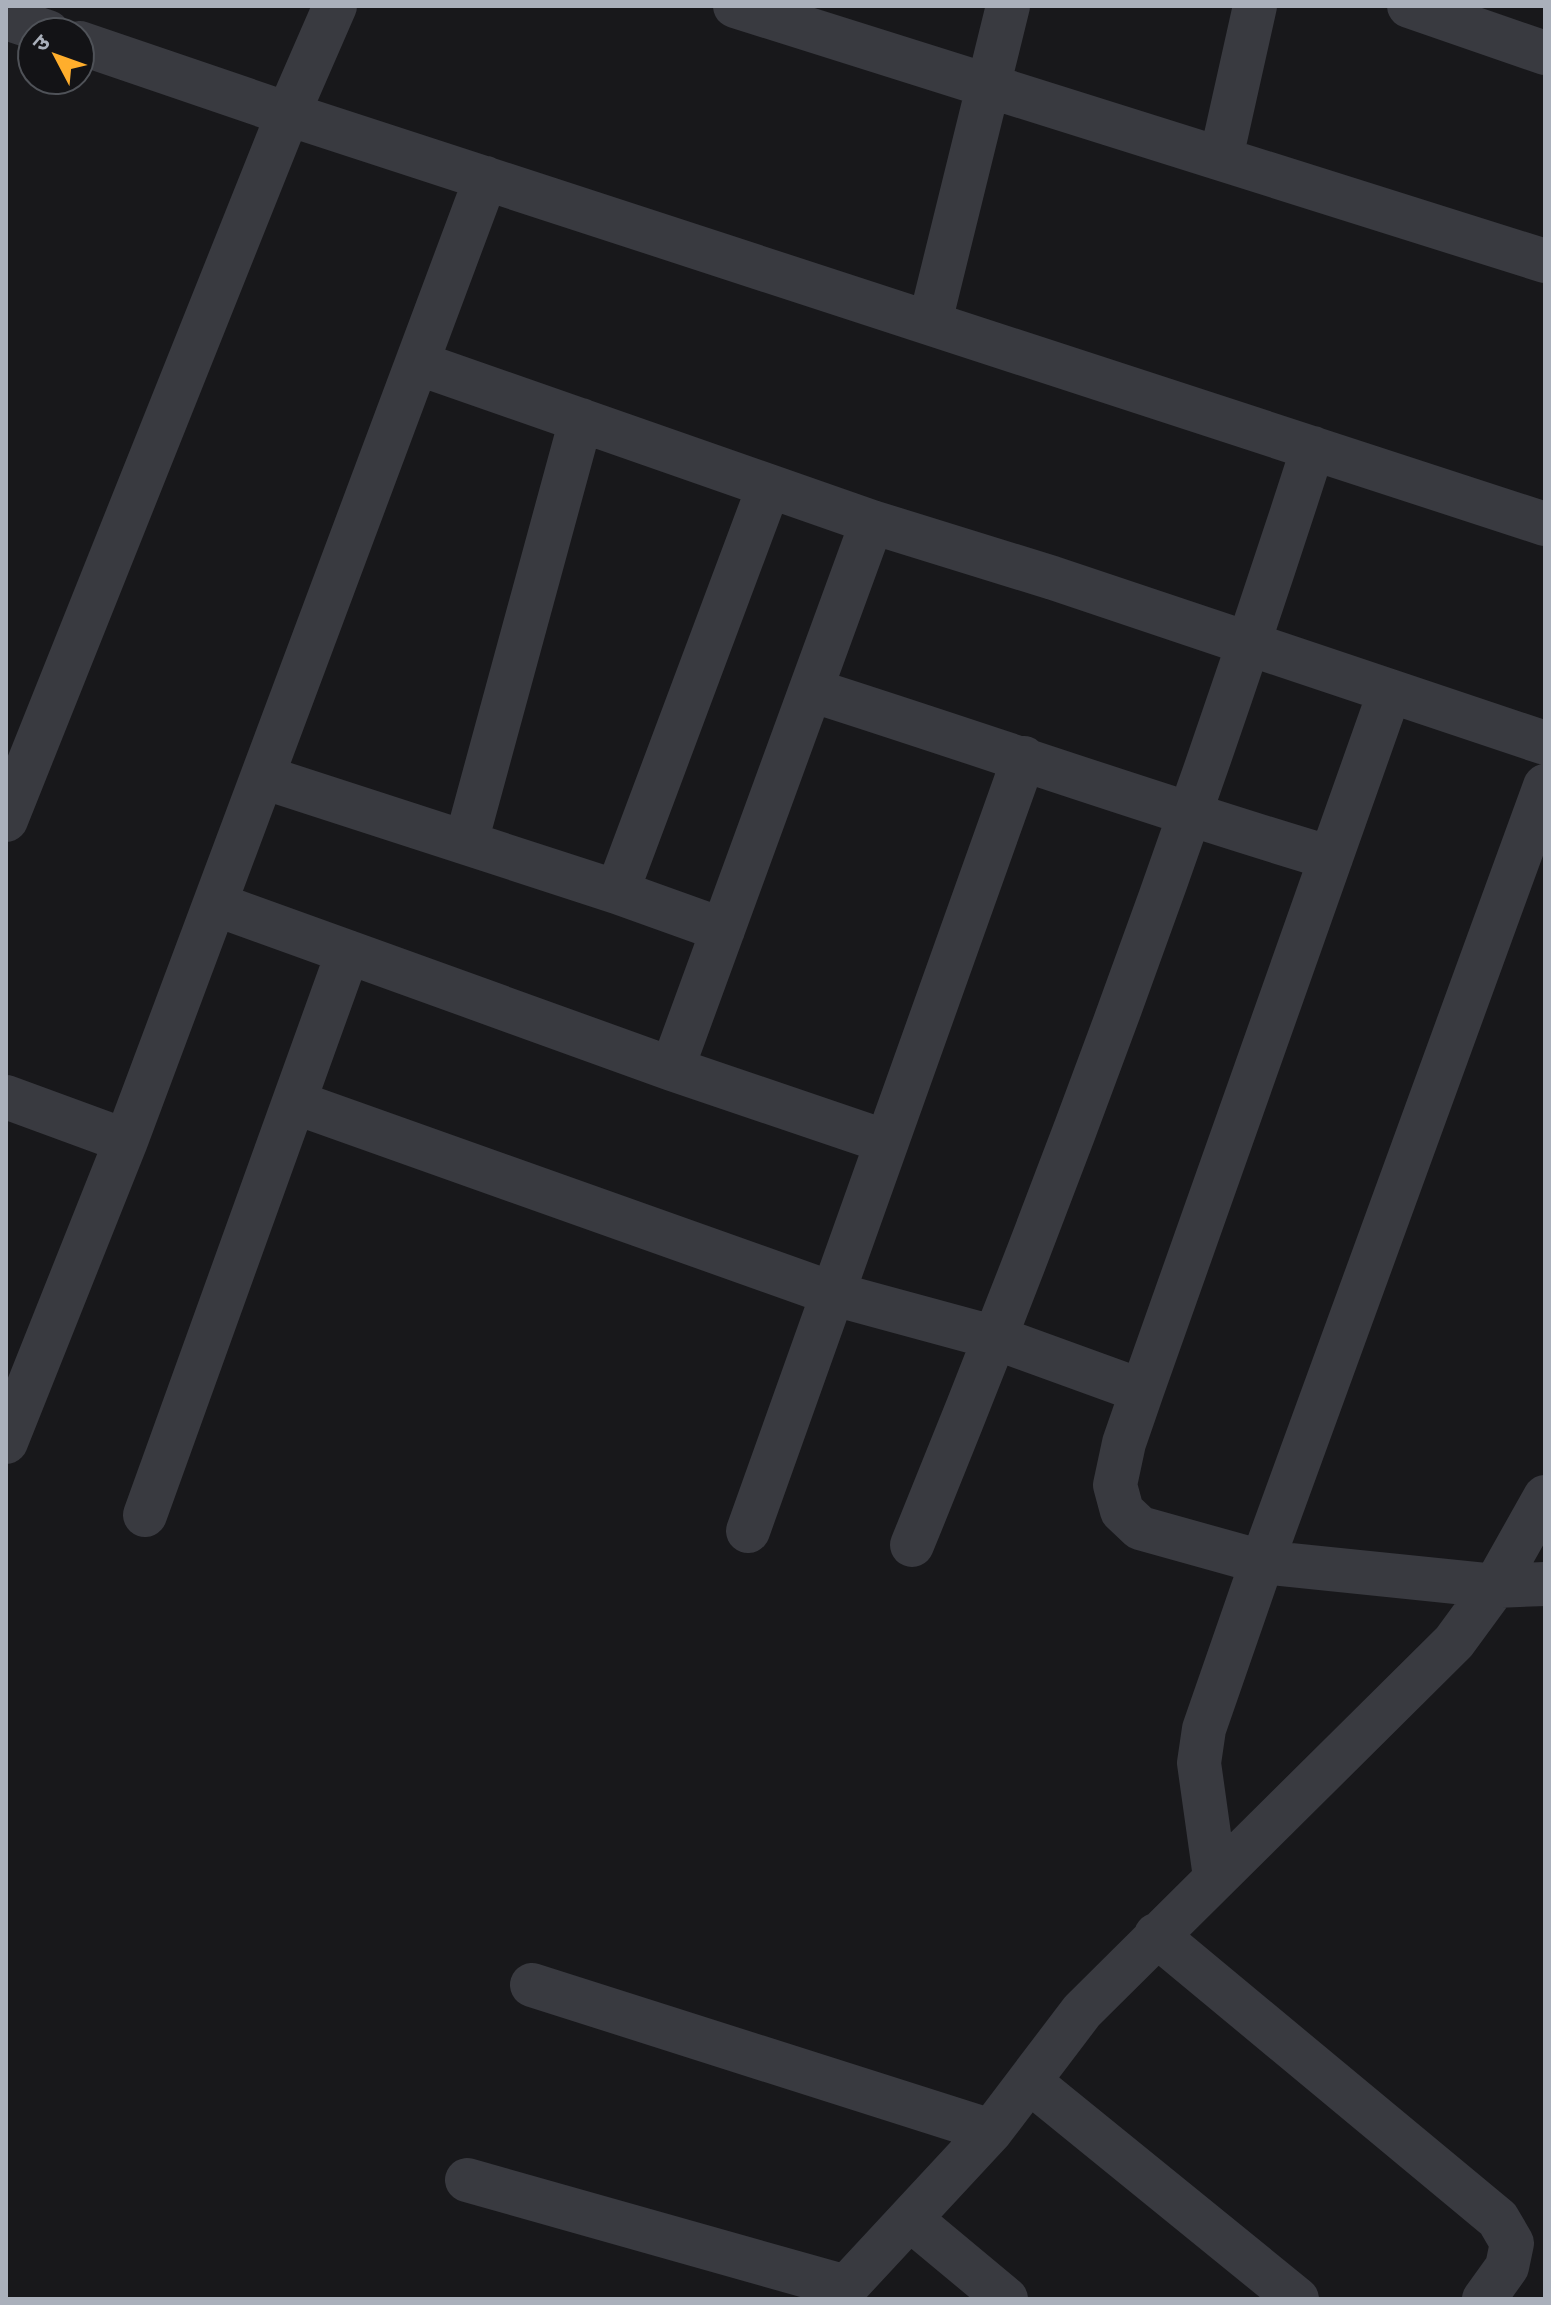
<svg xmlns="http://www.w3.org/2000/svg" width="1551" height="2305" font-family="Raleway,'Noto Sans Devanagari',sans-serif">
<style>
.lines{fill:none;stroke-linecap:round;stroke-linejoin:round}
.street{stroke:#393a40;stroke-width:44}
</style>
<rect width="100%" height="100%" fill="#18181b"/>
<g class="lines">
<!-- street -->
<path class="street" d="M735 6 1545 261
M1409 6 1545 53
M6 18 48 32
M80 43 288 114 1545 524
M1221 158 1255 6
M930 322 1008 6
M417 363 872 522 1053 578 1545 743
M811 690C984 745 1156 806 1331 858
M1390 691 1142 1391 1124 1443 1115 1485 1122 1511 1140 1528 1262 1562 1495 1586 1545 1584
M263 777 617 892 723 930
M6 820 288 114 335 6
M466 842 581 420
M617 892 769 486
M215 904 672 1069 887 1142
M672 1069 872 522
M6 1097 126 1141
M294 1102 834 1294 996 1338 1142 1391
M6 1442 126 1141 486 178
M145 1515 348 952
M748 1531 1024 758
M912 1545C1059 1185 1194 818 1313 448
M1215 1877 1199 1763 1204 1729 1262 1562 1545 786
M1156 1935 1498 2219 1512 2243 1507 2267 1484 2299
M532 1985 991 2131
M1030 2082 1297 2299
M467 2180 846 2287
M910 2219 1006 2299
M835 2299 991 2131 1082 2011 1454 1642 1495 1586 1545 1497"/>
</g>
<!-- border -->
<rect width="1551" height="2305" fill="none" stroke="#aab0bb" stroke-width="16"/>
<!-- north arrow -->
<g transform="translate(56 56) rotate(311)"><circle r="38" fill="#131316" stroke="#4f5258" stroke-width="2"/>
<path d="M0-6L14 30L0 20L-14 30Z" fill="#ffae2c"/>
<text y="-12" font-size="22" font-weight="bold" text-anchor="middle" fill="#aab0bb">उ</text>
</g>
</svg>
